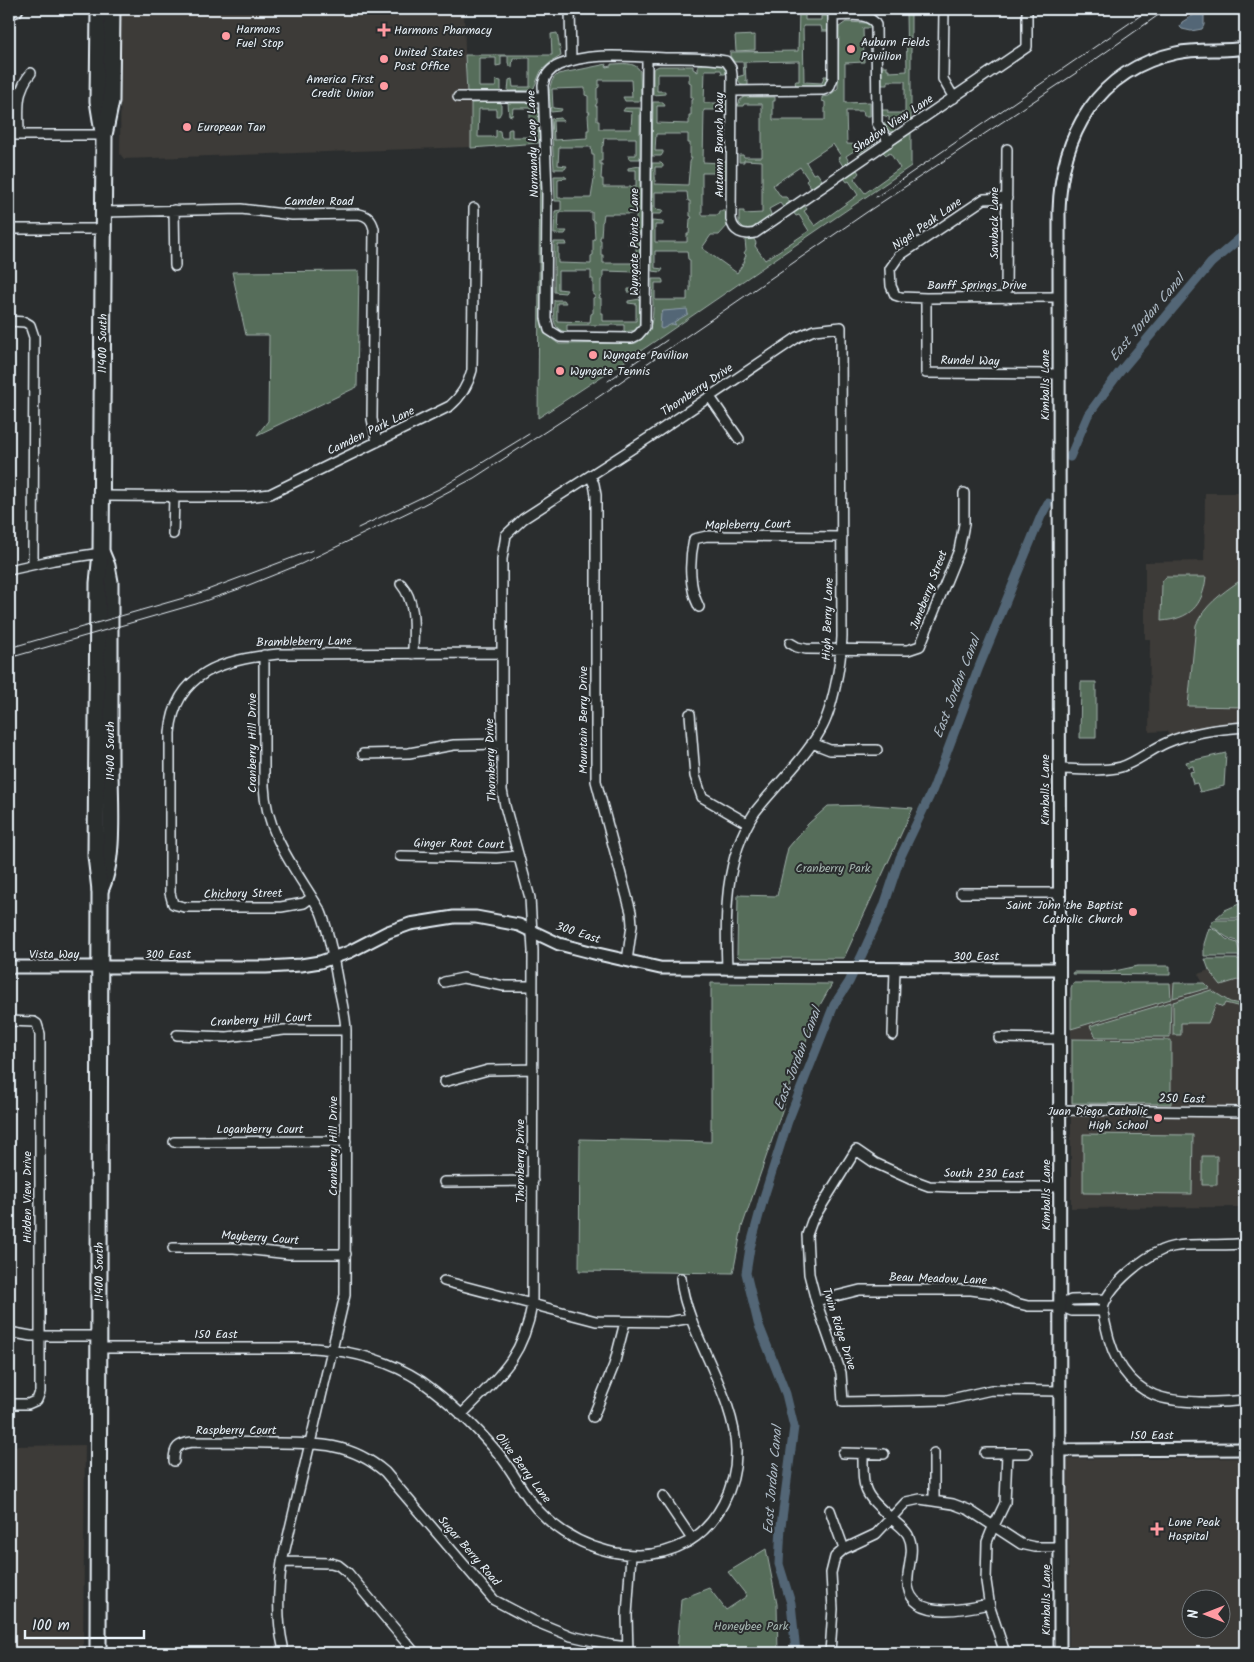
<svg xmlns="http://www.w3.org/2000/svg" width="1254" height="1662" font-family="Kalam,sans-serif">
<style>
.built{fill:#3c3a37;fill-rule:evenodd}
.green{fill:#566d5a;stroke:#9fafa9}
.water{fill:#536676;stroke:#8f9eaa}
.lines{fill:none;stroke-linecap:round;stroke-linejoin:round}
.canal{stroke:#536676;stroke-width:9}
.minor-casing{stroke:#e8f1f8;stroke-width:12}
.tertiary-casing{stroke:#e8f1f8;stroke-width:15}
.primary-casing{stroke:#e8f1f8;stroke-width:19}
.minor{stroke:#2a2d2e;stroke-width:9}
.tertiary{stroke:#2a2d2e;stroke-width:11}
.primary{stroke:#2a2d2e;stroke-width:15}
.tram{stroke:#e8f1f8;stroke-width:1}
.poi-dot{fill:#ff9aa2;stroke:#2a2d2e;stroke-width:2}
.labels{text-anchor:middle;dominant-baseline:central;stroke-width:4;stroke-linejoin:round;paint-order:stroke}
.poi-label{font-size:12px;fill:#e8f1f8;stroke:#2a2d2e;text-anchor:start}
.street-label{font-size:12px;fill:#e8f1f8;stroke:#2a2d2e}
.park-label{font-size:12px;fill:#a6b6b1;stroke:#2a2d2e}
.water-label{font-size:14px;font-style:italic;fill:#acb9c4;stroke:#2a2d2e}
</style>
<rect width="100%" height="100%" fill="#2a2d2e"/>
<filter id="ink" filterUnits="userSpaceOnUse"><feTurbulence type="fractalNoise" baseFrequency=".02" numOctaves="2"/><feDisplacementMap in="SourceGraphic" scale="10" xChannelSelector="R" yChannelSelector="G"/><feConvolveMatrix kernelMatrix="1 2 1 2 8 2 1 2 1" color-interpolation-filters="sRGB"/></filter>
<g filter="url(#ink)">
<!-- built -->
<path class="built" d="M125 9H464L466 85H471V147L124 159 120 154 121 18Z
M1205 493H1245V722L1210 725 1170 736 1166 731 1149 732 1150 639H1145V562L1204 561Z
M1205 959H1245V1207L1071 1208V988L1073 983H1203L1198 974 1209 970Z
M85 1445 83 1653H9V1446Z
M1245 1458V1653H1069L1068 1459ZM1192 1600H1222V1630H1192Z"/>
<!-- green -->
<path class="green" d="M799 9H805V20H821V16H829V31H822L821 26H803L804 82 822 83 824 76H829L828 82 824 86 796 87 795 81H799V61L745 62 746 81H748V86L741 85 737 77 744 75 743 62H734L730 56V52L798 51Z
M892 9H911V123H907L904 118 893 125 896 131 893 132 887 131 883 125 884 123 889 122V117L882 115 881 110H888V113H905V81H888V85H881V66H887V69H889V72L907 71 906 14H890Z
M846 22 866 23 871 26V28H863L864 62 845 63V103L870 102V116H864L863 111H846L847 144 864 145V141L878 137 877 141 860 153 857 149 846 156 849 162 843 166 838 158 841 156 833 144 806 162 813 174 817 173 822 180 811 188 806 181 808 179 800 167 773 185 781 197H786L790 202 783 207 780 203 769 209 771 214 770 217 751 229 744 228 739 223V211H744V214L762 213V161L744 160V162H739V155H743L744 157H762V104H744L743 106H738L740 100 744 97H775V101H773V120H825V102L822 101V97L829 96 838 88 839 27Z
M557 33 561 56 551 62 541 71 533 90 508 91 509 80 512 79 513 87H530V58H513L512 67H511L508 63V56H501V65L496 66V58H479V87H496V80L501 81V93H467L465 55H552L551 34Z
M755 35V50L736 51 735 36Z
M607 64 606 67 611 66V64C621 64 635 61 640 71L641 101H625L623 97H632L631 80H599V87L597 88V103L595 106H597V121H599V129H631L632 112 623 111 625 108H640V159H629L628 155H636V138H604L603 146H602V161H600V164H602L601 179H603V187H636V170H628V168L640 166V234L629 235 628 233V231H636V214H604L603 221 602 222 601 237H600V240H601V255H603V263H636V246L628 244 629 242H640V292H628V289H636V272L603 271V279L601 280V295H600L599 298H601V313H603V321H636V304L628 303V301L640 299V321L637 330 624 332V325H567V332C550 330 554 313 554 300H564L566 303H557V321L590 322 591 314 593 313V298L595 297V295H593V279H591V271H558V289L567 290 565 293 554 292V242H566L567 245H558V263L591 264V256L593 255V240L595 239 594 221 592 220V212H559L558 231H567L565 234H554L555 211 561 210V201H555L554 176H564L567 178 558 179V198H591L595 172 594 171V155H592L591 147H559L558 165 567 166 565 169H554L551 119 561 118 563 121H553L554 140 587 138V130H589L588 115 590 112H588V96L585 95V88L552 89 553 108 562 109 561 111 551 112C550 98 546 83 558 74Z
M698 64H724L728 70 725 74H722L721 70H705L704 103H720L722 98 727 99V112H722V110H704L703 162 721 163 722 161H728V178L722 179V176H719L718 173H702V215H718L719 211H728V225L719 235H711L702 248 737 273 745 261 744 260 746 255 744 253 746 250 745 240 754 239 756 243 755 246 765 260 809 231 799 215 796 216 793 212 804 205 807 209 804 211 815 226 858 195 849 181 847 182 844 178 857 170 859 173 854 179 865 193 900 168 890 153 886 155 883 152 911 133V166L648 346 538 418 540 145 542 191 543 323C545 334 550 338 559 344L636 343C659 330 652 303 652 279H662L663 281V283H655V300H687V292L690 291V260L688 259 687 251H655V268L663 269 661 272 652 271V221L663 222V225H655V242H687V234H689L690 219 692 218 691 216H690V201H688L687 192H655V209L663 210V211L661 214H652V163H661L663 165V167H655V184L688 185 690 162 692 158H690V143H688V134H656L655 151H663V153L661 156H652L653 102H663L665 106H657V123L689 124V115H691V100H693V97H691V83L689 82V74H657V91H665V94L653 95V69L659 66H693V69L698 72Z
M501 102V112L499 116H496V109H479L478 137H496V130L500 131 501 138H508V130L510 129H512V137H530V108H513L512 116 509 115 508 103H535L539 112V143L471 148V103Z
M359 271 357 387 257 435 268 421 269 335H246L232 272Z
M1166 577H1206C1203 606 1190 619 1161 621L1162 582Z
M1238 582H1245V707L1188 706 1196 625C1204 606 1222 593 1238 582Z
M1081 682H1096V738H1080Z
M1226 753 1224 786 1200 792 1197 783 1193 784 1190 772 1194 771 1193 766 1188 767 1186 762Z
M871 805 913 808 844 958H740L737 955 738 895 777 896 788 848 808 824 828 806Z
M1239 904H1245V918H1216L1225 910Z
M1214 920H1245V940L1240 944C1236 939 1230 940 1225 936 1219 932 1217 929 1210 926Z
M1209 928 1218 931 1226 939 1237 943 1241 956H1204V944Z
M1205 959H1245V961L1240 969 1241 974 1244 978 1221 985 1209 970Z
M1138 966H1170V975L1072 974 1073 972H1110Z
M711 983 832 984 816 1012 742 1227 733 1273 579 1271 580 1139 711 1142Z
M1073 983H1170L1171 999 1071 1029V988Z
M1174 983H1204L1209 988 1173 998Z
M1211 990 1230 1002 1245 1005V1008L1225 1003 1223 1007 1216 1004 1208 1023H1181V1035H1173V1002Z
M1171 1002 1170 1037H1096L1090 1026Z
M1072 1039 1171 1040V1104L1072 1103Z
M1083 1134 1193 1135 1192 1194 1083 1193Z
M1202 1156H1217V1185H1202Z
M766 1549 777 1604 778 1653H677L681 1599 709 1588 726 1610 747 1596 728 1572Z"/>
<!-- water -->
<path class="water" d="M1200 11 1204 15V25L1202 29 1191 31 1182 29 1180 27 1182 22Z
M687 309 688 314 674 322 676 325 672 324 662 329 660 328 661 313 663 311Z"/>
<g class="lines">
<!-- canal -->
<path class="canal" d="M1070 457 1088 415 1118 374 1211 263 1245 234
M796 1653 791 1603 779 1564 781 1526 794 1427 786 1394 758 1323 746 1273 750 1248 763 1200 788 1121 834 1005 849 982 861 957 884 906 900 858 933 789 979 667 1041 516 1048 503"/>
<defs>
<path id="minor" d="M570 9 571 61
M944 9 943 79 954 98
M833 16C846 16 869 11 876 25L877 123 889 142
M647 58 645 327 638 335 632 338 560 337 549 330 546 318 547 191 543 85C545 75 550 69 559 65 591 51 631 57 665 58 685 58 707 57 726 61L731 68 732 75 731 219C733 232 743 236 755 233L1027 47V9
M732 91 823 90 829 88 833 78V9
M458 97H543
M9 135H104
M19 135C19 111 15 92 31 73
M1007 198 984 199 899 256 890 269 891 286 895 295 901 297 926 298 1059 297
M174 210 175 266
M103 212 241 209 292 215 359 214C368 216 372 220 374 229L372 419 377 442
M9 229H103
M926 298V373L1059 374
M1006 298 1007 149
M9 321 25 322 30 325 34 337 33 564
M710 397 739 439
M590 476 594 484 596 495V781L631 912 632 925 627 961
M102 496 247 497 270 494 450 406C462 396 468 385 472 370L474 208
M173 534 174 496
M9 570 54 560 101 553
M401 584C417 603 413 630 413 654
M699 607C689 588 689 561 694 539L707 536 842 537
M790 643 797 647 806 649 908 650 920 646 959 550 964 524V493
M264 655V786C266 835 297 871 321 912 329 932 332 952 336 973 339 992 345 1010 346 1030L345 1295 282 1562C278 1589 277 1620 283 1646
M690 714 695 776 702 797 747 823
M812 743 830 750H877
M363 754 409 753 454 745 502 744
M1059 769C1079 769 1102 772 1121 767 1137 762 1150 750 1166 743 1191 732 1218 729 1245 727
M400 856 497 858 518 856
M961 893H1059
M312 897 304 903 281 907H184L173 904 170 893V733C175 671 226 659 278 654L502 653
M444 982 463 978 504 986H533
M9 1021 34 1022 37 1024 40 1034V1392L37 1400 28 1404H9
M177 1035 227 1037 284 1030H346
M893 1035 895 969
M999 1038 1059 1039
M444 1082 488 1070 533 1069
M1059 1110 1245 1112
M174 1142 346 1141
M444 1182 533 1181
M1059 1187H953L929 1186 910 1179 875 1163 856 1150 812 1221 807 1235 809 1274 816 1301 841 1373 843 1402 947 1400 991 1390 1060 1391
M1245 1243C1218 1248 1188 1240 1162 1250 1143 1258 1111 1284 1104 1304 1102 1311 1104 1319 1106 1327 1112 1356 1126 1383 1154 1395 1176 1404 1222 1403 1245 1400
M173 1248H234L289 1254H346
M444 1281 596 1321 668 1322 691 1318
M816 1301 860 1290H971L993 1293 1016 1303 1028 1306H1060L1072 1311H1104
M1060 1306 1071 1300 1107 1299
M9 1332 31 1336H99
M99 1348H314C352 1351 389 1360 421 1381 449 1401 476 1427 498 1453 513 1471 522 1492 537 1509 574 1549 638 1570 688 1542 718 1524 736 1487 736 1453 737 1410 707 1362 692 1321 687 1307 682 1294 681 1278
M461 1415C497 1378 523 1359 532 1305L533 951 530 898 505 806 502 790V559L506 535 523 519 650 437 798 337 814 330 841 327 842 637C841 662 833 710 820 731 803 761 776 785 755 812 724 859 725 915 727 969
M593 1417 614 1365 625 1322
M843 1453 884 1454
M985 1453H1027
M863 1454C863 1492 863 1493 892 1519 897 1524 904 1528 908 1535 915 1548 909 1562 908 1576 903 1622 962 1610 989 1604
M174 1461C174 1447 178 1444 192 1442 218 1442 243 1442 269 1443 313 1443 349 1441 385 1472L494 1600 534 1621 571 1636 611 1645 628 1647
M663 1496 692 1539
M934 1501V1453
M830 1510 844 1549
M282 1562 331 1563 338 1565 348 1573 415 1653
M628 1653 627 1615 631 1555
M830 1653 833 1609 831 1573 835 1557 844 1549 876 1534 906 1502 920 1499 953 1504 969 1510 1021 1544 1035 1547H1060
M1005 1653 990 1608 986 1581 987 1542 991 1532 1005 1503 1007 1453"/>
<path id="tertiary" d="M9 967H266L301 965 320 962 349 952 388 932 410 924 454 917H476L519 925 559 944 598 954 660 968 1059 969
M1060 1450 1245 1449
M1060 1653 1059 211C1061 135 1097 70 1176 53 1199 48 1222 52 1245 48"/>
<g id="primary">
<path d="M99 9 98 101 103 132"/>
<path d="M9 10 15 9"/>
<path d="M100 890C115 861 110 803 110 769 110 707 110 645 110 582L107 566 102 554"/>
<path id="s1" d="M98 1653 100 890 96 856 98 583 101 553 104 135 111 101 112 9"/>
</g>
</defs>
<!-- minor casing -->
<use href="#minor" class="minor-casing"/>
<!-- tertiary casing -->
<use href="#tertiary" class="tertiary-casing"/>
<!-- primary casing -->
<use href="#primary" class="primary-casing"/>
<!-- minor -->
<use href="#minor" class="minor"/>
<!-- tertiary -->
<use href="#tertiary" class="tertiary"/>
<!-- primary -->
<use href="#primary" class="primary"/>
<!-- tram -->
<path class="tram" d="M876 197 1150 9
M608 381 667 340
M358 528 441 488 529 434
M9 648 194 595 313 550
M9 658 196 604 239 589 301 564 419 507 474 478 594 400 867 212 1076 73 1167 9"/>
</g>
</g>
<!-- markers -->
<g class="poi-dot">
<path d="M381.5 22.5h5v5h5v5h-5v5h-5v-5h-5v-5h5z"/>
<circle cx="226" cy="36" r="5"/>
<circle cx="851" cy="49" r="5"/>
<circle cx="384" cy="59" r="5"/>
<circle cx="384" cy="86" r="5"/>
<circle cx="187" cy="127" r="5"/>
<circle cx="593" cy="355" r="5"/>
<circle cx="560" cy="371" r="5"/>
<circle cx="1133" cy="912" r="5"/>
<circle cx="1158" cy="1118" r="5"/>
<path d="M1154.5 1521.5h5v5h5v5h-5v5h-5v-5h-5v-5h5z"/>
</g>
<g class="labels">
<!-- poi labels -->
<g class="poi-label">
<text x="236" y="29">Harmons<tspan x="236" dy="14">Fuel Stop</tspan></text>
<text x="394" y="30">Harmons Pharmacy</text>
<text x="861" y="42">Auburn Fields<tspan x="861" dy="14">Paviilion</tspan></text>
<text x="394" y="52">United States<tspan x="394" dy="14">Post Office</tspan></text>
<text x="374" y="79" text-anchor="end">America First<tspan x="374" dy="14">Credit Union</tspan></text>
<text x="197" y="127">European Tan</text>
<text x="603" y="355">Wyngate Pavilion</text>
<text x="570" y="371">Wyngate Tennis</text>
<text x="1123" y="905" text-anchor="end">Saint John the Baptist<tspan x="1123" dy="14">Catholic Church</tspan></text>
<text x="1148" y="1111" text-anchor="end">Juan Diego Catholic<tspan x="1148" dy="14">High School</tspan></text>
<text x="1168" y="1522">Lone Peak<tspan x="1168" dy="14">Hospital</tspan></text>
</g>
<!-- street labels -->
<g class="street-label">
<text transform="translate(893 124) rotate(-34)">Shadow View Lane</text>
<text transform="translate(533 144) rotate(-92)">Normandy Loop Lane</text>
<text transform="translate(719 145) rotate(-90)">Autumn Branch Way</text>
<text x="319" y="201">Camden Road</text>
<text transform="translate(994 223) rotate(-90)">Sawback Lane</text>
<text transform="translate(927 224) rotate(-35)">Nigel Peak Lane</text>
<text transform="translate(634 242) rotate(-90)">Wyngate Pointe Lane</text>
<text x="977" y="285">Banff Springs Drive</text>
<text stroke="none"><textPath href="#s1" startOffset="1310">11400 South</textPath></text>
<text transform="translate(970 361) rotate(1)">Rundel Way</text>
<text transform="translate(1045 385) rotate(-90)">Kimballs Lane</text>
<text transform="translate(697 390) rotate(-34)">Thornberry Drive</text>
<text transform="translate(371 431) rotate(-26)">Camden Park Lane</text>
<text transform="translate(748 525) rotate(-1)">Mapleberry Court</text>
<text transform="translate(929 590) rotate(-69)">Juneberry Street</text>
<text transform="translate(828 619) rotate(-88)">High Berry Lane</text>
<text transform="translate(304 642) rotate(-1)">Brambleberry Lane</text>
<text transform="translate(583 720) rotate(-90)">Mountain Berry Drive</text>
<text transform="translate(252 743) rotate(-90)">Cranberry Hill Drive</text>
<text transform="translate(110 751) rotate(-90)">11400 South</text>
<text transform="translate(491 760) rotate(-92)">Thornberry Drive</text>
<text transform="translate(1045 790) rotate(-90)">Kimballs Lane</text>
<text transform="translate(459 844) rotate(1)">Ginger Root Court</text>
<text transform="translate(243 894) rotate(-1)">Chichory Street</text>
<text transform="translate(578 933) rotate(18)">300 East</text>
<text x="54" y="954">Vista Way</text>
<text x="168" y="954">300 East</text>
<text x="976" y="956">300 East</text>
<text transform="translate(261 1020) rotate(-3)">Cranberry Hill Court</text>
<text transform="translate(1182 1099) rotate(1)">250 East</text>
<text x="260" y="1129">Loganberry Court</text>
<text transform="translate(333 1146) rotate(-90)">Cranberry Hill Drive</text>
<text transform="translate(520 1161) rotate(-90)">Thornberry Drive</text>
<text transform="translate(984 1174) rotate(1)">South 230 East</text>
<text transform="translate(1046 1195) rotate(-90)">Kimballs Lane</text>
<text transform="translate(27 1197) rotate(-90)">Hidden View Drive</text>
<text transform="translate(260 1238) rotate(4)">Mayberry Court</text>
<text stroke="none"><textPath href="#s1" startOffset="381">11400 South</textPath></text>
<text transform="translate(938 1279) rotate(2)">Beau Meadow Lane</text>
<text transform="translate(839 1329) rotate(72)">Twin Ridge Drive</text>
<text x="216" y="1334">150 East</text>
<text x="236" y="1430">Raspberry Court</text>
<text x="1152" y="1435">150 East</text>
<text transform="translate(523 1468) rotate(53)">Olive Berry Lane</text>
<text transform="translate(469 1551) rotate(49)">Sugar Berry Road</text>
<text transform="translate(1046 1600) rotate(-90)">Kimballs Lane</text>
</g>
<!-- park labels -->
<g class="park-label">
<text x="833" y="868">Cranberry Park</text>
<text x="751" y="1626">Honeybee Park</text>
</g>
<!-- water labels -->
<g class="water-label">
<text transform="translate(1147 318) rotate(-50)">East Jordan Canal</text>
<text transform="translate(957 687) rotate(-69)">East Jordan Canal</text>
<text transform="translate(798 1059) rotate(-69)">East Jordan Canal</text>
<text transform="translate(773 1480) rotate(-85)">East Jordan Canal</text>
</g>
</g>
<!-- margin -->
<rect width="1254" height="1662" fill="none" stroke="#2a2d2e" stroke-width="30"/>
<rect x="15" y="15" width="1224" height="1632" fill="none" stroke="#e8f1f8" stroke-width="2" filter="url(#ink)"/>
<!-- north arrow -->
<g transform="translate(1206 1614) rotate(270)"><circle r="24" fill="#2a2d2e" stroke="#767b7f"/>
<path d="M0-4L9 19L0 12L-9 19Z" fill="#ff9aa2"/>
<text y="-8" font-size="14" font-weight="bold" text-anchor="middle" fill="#e8f1f8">N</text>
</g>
<!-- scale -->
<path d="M25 1630v8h119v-8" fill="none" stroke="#e8f1f8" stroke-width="2.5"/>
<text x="32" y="1630" font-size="15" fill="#e8f1f8" stroke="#2a2d2e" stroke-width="4" paint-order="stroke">100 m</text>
</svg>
